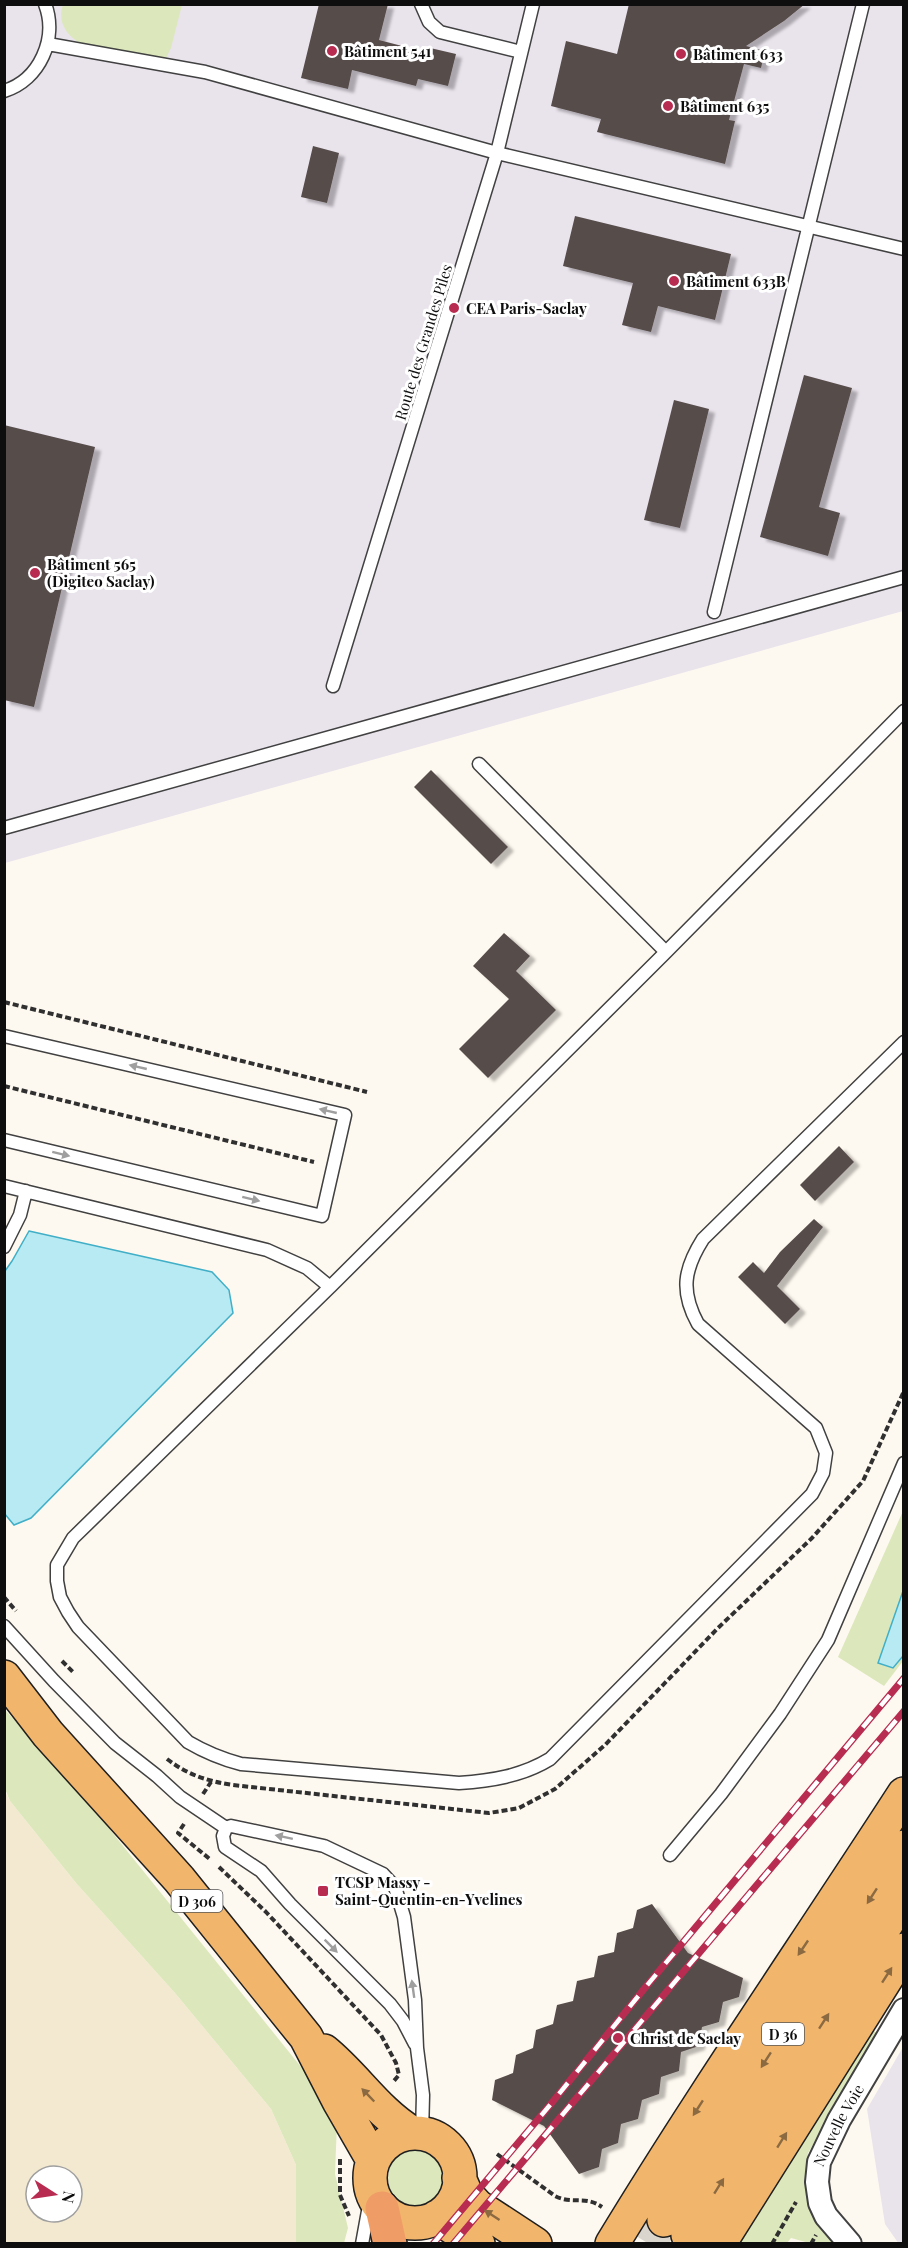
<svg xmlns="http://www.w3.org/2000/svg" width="908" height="2248" font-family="'Playfair Display',serif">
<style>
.industrial{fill:#e9e3ec}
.farmland{fill:#f3e9d1;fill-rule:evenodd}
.green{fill:#dce8bb}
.water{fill:#b7eaf3;stroke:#41afc7;stroke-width:1.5}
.building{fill:#574d4b;filter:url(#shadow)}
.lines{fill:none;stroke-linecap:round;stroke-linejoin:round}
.primary-tunnel{stroke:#dad6ce;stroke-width:33;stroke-dasharray:33 16;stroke-linecap:butt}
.service-casing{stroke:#414141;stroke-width:15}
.minor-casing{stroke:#414141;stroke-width:26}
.primary-casing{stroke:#1f1f1f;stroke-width:36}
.trunk-casing{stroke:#1f1f1f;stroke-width:36}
.path{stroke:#303030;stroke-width:4;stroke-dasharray:6 3;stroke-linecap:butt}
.service{stroke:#fff;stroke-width:12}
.minor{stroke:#fff;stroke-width:22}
.primary{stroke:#f2b56c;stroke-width:33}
.trunk{stroke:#f09c66;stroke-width:33}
.rail-casing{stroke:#b92c51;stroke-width:7}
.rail{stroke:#fff;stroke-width:4.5;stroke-dasharray:14;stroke-linecap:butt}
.oneway{fill:#9f9f9f}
.oneway2{fill:#8b6a42}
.poi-dot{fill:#b92c51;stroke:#fff;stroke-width:2}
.labels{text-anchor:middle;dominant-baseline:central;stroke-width:6;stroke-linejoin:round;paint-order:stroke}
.shield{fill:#fff;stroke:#565656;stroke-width:1.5}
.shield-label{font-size:14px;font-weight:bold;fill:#0e0e0e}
.poi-label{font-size:15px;font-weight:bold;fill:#0e0e0e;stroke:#fff;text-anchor:start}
.street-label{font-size:15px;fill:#0e0e0e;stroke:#fff}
</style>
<defs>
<filter id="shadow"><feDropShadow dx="6" dy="4" stdDeviation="1.5" flood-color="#0004"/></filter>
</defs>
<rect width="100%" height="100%" fill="#fef9f0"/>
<!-- industrial -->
<path class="industrial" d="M5 5H903V611L5 863Z
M903 2047 904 2243 899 2244 885 2224 867 2109Z"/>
<!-- farmland -->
<path class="farmland" d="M4 1789 10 1801 76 1883 175 1993 271 2109 296 2165V2243H5ZM36 2176H72V2212H36Z"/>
<!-- green -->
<path class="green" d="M63 5H182L171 48 165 60 82 44C66 36 57 21 63 5Z
M903 1511V1661L884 1686 838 1657Z
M5 1710 89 1798 111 1831 314 2083 337 2123 335 2174 348 2228 344 2243H296V2165L271 2109 175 1993 76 1883 10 1801 5 1789Z
M865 2027 880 2034 808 2153 805 2178 810 2203 839 2243H809L791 2238 787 2243 732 2244Z
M413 2150 432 2154C443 2168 445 2179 441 2196L418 2208C414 2207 408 2207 404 2205 385 2195 383 2167 399 2155 403 2152 408 2152 413 2150Z"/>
<!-- water -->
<path class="water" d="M29 1231 212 1272 229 1290 233 1313 31 1518 14 1525 4 1513 5 1271 12 1261Z
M903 1591V1656L893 1668 878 1663Z"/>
<!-- building -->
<path class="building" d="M319 4H388L379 40 425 52 426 47 456 54 448 86 418 79 416 86 352 70 348 89 301 78Z
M629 4H805L784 21 746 46 765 51 761 68 744 64 729 120 735 121 725 164 597 132 601 119 551 106 566 41 617 54Z
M313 146 339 153 327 203 301 197Z
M575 216 731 254 715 320 658 306 651 332 622 325 633 283 563 266Z
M804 375 852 388 819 507 840 513 828 556 760 537Z
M674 400 709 409 680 528 644 520Z
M4 425 95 447 34 707 4 700Z
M431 770 508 847 491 864 414 787Z
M504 933 530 956 516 971 556 1010 488 1078 459 1049 509 999 473 966Z
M839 1146 854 1162 815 1201 800 1185Z
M814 1219 823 1227 777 1286 800 1309 785 1324 738 1277 753 1262 764 1273 780 1252Z
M652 1904 688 1953 743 1978 739 1997 723 2002 719 2022 702 2027 699 2046 681 2052 679 2071 661 2077 659 2094 642 2100 638 2119 621 2124 618 2143 602 2149 599 2167 579 2174 544 2126 492 2100 495 2080 513 2073 516 2055 533 2048 536 2030 553 2024 557 2005 573 2001 577 1981 594 1977 598 1956 614 1952 617 1933 633 1928 637 1910Z"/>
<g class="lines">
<!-- primary-tunnel -->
<path class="primary-tunnel" d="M649 2244 664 2220"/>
<defs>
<path id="service" d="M421 4 429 22 440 32 521 52
M48 44 205 72 497 153 904 249
M4 91C40 80 58 38 45 4
M714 612 863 4
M333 686 497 153 533 4
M479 764 666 952
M4 828 904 577
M4 1036 345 1115 322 1216 4 1140
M4 1186 267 1250 307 1268 330 1287 73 1538 57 1565V1581L60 1597 68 1612 78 1627 188 1742C205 1752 222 1759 241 1764L459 1783C491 1781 522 1776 550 1759L812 1494 823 1473 826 1453 816 1428 698 1324C680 1291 684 1269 703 1239L904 1042
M4 1247 20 1215 26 1191
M330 1287 666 952 904 711
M4 1626 54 1681 115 1743 157 1776 180 1797 226 1828
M226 1828 231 1826 324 1846 383 1874 395 1887 404 1917 415 2000 417 2048 423 2095 422 2134
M226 1828 223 1836 225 1847 261 1871 290 1904 390 2004 403 2021 415 2044
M670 1855 721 1794 780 1714 828 1640 904 1463
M362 2244 372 2189"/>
<g id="minor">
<path id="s1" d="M850 2244 826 2216 820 2203 817 2182 819 2162 839 2120 904 2010"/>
</g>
<path id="primary" d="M4 1677 48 1734 179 1879 306 2037 339 2101 373 2160
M324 2051C355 2076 377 2112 412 2133
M370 2178a45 45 0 1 1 90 0a45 45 0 1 1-90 0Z
M459 2178 466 2194 477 2206 535 2244
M437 2217 478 2244
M664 2220 904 1847
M688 2235 904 1896
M612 2244C705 2091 807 1944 904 1794
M719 2244 904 1950"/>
<path id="trunk" d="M382 2208 390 2244"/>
</defs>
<!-- service casing -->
<use href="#service" class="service-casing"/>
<!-- minor casing -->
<use href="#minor" class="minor-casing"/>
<!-- primary casing -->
<use href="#primary" class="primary-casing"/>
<!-- trunk casing -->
<use href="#trunk" class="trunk-casing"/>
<!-- path -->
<path class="path" d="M4 1002 367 1092
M4 1086 314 1162
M4 1597 16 1611
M62 1661 74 1673
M167 1759C188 1775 207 1781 233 1785L489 1813 519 1808 555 1789 605 1745 718 1628 812 1538 863 1481 904 1391
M203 1794 211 1782
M184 1824 178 1833 211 1860
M219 1867 266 1912 381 2035 396 2063 399 2075 393 2082
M497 2154 555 2196C573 2205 585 2195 602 2207
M340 2159V2195L349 2216
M772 2244 796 2202
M811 2244 816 2235"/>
<!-- service -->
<use href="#service" class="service"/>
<!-- minor -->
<use href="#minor" class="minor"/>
<!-- primary -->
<use href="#primary" class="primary"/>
<!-- trunk -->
<use href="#trunk" class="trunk"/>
<defs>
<path id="rail" d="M433 2244 550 2105 644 1989 904 1678
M453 2244 904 1711"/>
</defs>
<!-- rail casing -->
<use href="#rail" class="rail-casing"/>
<!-- rail -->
<use href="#rail" class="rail"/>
</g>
<!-- one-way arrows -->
<defs><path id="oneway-solid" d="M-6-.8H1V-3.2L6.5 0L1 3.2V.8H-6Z" transform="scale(1.5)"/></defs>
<g class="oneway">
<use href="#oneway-solid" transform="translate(138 1067) rotate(-167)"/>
<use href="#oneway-solid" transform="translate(328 1111) rotate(-167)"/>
<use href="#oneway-solid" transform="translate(61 1154) rotate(14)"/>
<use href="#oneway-solid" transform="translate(251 1199) rotate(14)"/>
<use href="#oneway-solid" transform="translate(284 1837) rotate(-168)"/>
<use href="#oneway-solid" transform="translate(331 1946) rotate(45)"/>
<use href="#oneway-solid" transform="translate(413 1989) rotate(-98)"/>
</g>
<g class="oneway2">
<use href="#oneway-solid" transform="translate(872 1896) rotate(123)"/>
<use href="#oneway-solid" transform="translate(803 1948) rotate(124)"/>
<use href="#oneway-solid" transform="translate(887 1975) rotate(-57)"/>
<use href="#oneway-solid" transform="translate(824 2021) rotate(-57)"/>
<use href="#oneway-solid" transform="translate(766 2060) rotate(123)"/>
<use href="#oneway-solid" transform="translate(368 2095) rotate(-134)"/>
<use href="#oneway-solid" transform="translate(698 2108) rotate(123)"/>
<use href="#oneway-solid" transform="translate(782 2140) rotate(-58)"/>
<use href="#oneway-solid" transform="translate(719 2186) rotate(-58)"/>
<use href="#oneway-solid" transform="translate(492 2215) rotate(-147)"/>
</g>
<!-- markers -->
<g class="poi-dot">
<circle cx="332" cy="51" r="6"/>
<circle cx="681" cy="54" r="6"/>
<circle cx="668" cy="106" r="6"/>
<circle cx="674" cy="281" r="6"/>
<circle cx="454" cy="308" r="6"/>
<circle cx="35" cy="573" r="6"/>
<rect x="317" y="1885" width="12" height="12" rx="3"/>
<circle cx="618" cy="2038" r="6"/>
</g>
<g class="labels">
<!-- shield labels -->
<g class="shield">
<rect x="171.5" y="1890" width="51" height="22" rx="4.5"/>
<rect x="762" y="2023" width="42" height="22" rx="4.5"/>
</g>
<g class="shield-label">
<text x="197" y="1901">D 306</text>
<text x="783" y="2034">D 36</text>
</g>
<!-- poi labels -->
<g class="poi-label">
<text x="344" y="51">Bâtiment 541</text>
<text x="693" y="54">Bâtiment 633</text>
<text x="680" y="106">Bâtiment 635</text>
<text x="686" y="281">Bâtiment 633B</text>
<text x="466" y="308">CEA Paris-Saclay</text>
<text x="47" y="564">Bâtiment 565<tspan x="47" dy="17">(Digiteo Saclay)</tspan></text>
<text x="335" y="1882">TCSP Massy -<tspan x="335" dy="17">Saint-Quentin-en-Yvelines</tspan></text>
<text x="630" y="2038">Christ de Saclay</text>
</g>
<!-- street labels -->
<g class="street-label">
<text transform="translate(423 342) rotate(-73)">Route des Grandes Piles</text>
<text stroke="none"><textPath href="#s1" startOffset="134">Nouvelle Voie</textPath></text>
</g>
</g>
<!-- border -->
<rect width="908" height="2248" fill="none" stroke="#0e0e0e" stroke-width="12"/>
<!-- north arrow -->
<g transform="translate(54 2194) rotate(102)"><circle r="28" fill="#ffffff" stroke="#9f9f9f" stroke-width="1.5"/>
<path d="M0-4.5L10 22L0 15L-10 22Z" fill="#b92c51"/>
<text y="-9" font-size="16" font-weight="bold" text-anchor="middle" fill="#0e0e0e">N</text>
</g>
</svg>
